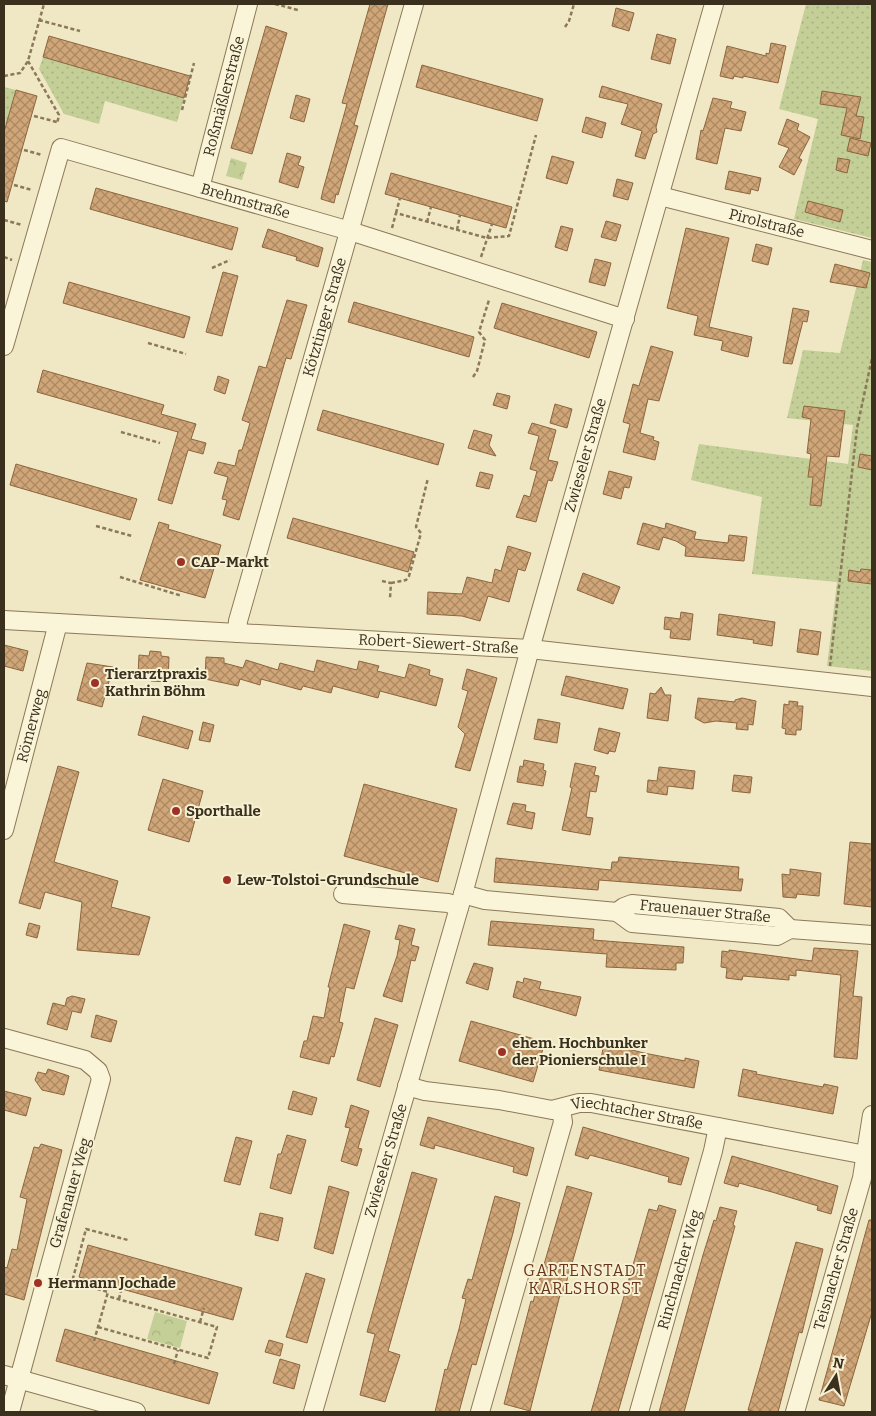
<svg xmlns="http://www.w3.org/2000/svg" width="876" height="1416" font-family="Bitter,serif">
<style>
.park{fill:url(#park-crowns)}
.garden{fill:url(#garden-dots)}
.building{fill:url(#building-cross-hatch);stroke:#8c653e}
.lines{fill:none;stroke-linecap:round;stroke-linejoin:round}
.minor-casing{stroke:#8c7959;stroke-width:20}
.path{stroke:#8c7959;stroke-width:2.5;stroke-dasharray:4 2.5;stroke-linecap:butt}
.minor{stroke:#faf4d8;stroke-width:18}
.poi-dot{fill:#9e3126;stroke:#f7f1d4;stroke-width:2}
.labels{text-anchor:middle;dominant-baseline:central;stroke-width:4;stroke-linejoin:round;paint-order:stroke}
.street-label{font-size:15px;fill:#3b2f1e;stroke:#f7f1d4}
.poi-label{font-size:15px;font-weight:bold;fill:#3b2f1e;stroke:#f7f1d4;text-anchor:start}
.neighbourhood-label{font-size:16px;letter-spacing:1px;fill:#6a341b;stroke:#f7f1d4}
</style>
<defs>
<pattern id="park-crowns" width="20" height="18" patternUnits="userSpaceOnUse" patternTransform="scale(1.25)"><rect width="20" height="18" fill="#c3cf97"/><path d="M2 6a3 3 0 1 1 6 0M12 15a3 3 0 1 1 6 0" fill="none" stroke="#a8b282"/></pattern>
<pattern id="garden-dots" width="8" height="8" patternUnits="userSpaceOnUse" patternTransform="scale(1.25)"><rect width="8" height="8" fill="#c3cf97"/><path d="M2 2h.1M6 6h.1" fill="none" stroke="#a8b282" stroke-width="1.8" stroke-linecap="round"/></pattern>
<pattern id="building-cross-hatch" width="8" height="8" patternUnits="userSpaceOnUse" patternTransform="scale(1.25)"><rect width="8" height="8" fill="#d0a678"/><path d="M0 0l8 8M0 8l8-8" fill="none" stroke="#aa8862"/></pattern>
</defs>
<rect width="100%" height="100%" fill="#f0e8c4"/>
<!-- park -->
<path class="park" d="M231 158 247 163 242 180 226 176Z
M155 1312 187 1321 180 1348 147 1339Z"/>
<!-- garden -->
<path class="garden" d="M806 4H872V238L794 219 818 119 779 109Z
M43 57 184 98 177 122 105 101 99 124 64 114 39 69Z
M4 87 16 90 4 132Z
M863 260 872 262V671L827 666 837 582 752 574 762 497 691 480 699 444 848 464 853 425 787 418 803 350 840 353Z"/>
<!-- building -->
<path class="building" d="M370 4H388L354 125 358 126 338 195 336 194 334 203 321 199 323 190 347 104 342 103Z
M616 8 634 13 629 31 612 26Z
M266 26 287 33 252 154 231 148Z
M657 34 676 39 670 64 651 59Z
M49 36 190 76 184 98 43 57Z
M771 43 786 46 778 83 743 76V78L734 76 733 79 720 76 727 46 766 56V53L769 54Z
M422 65 543 99 537 121 416 87Z
M602 86 662 104 656 127 657 132 653 134 645 159 635 156 642 131 621 124 628 104 599 97Z
M16 90 37 96 7 202 4 201V132Z
M822 91 861 97 856 116 864 117 860 139 841 135 847 108 820 104Z
M296 95 310 99 304 122 290 118Z
M713 98 732 102 730 108 746 112 741 131 725 128 717 164 696 159 701 130 703 131Z
M586 117 606 123 602 138 582 132Z
M787 119 799 124 797 130 810 137 799 158 802 160 794 175 779 167 789 148 778 144Z
M850 138 871 143 868 156 847 151Z
M287 153 301 157 298 165 304 167 298 188 279 182Z
M552 156 574 162 567 184 546 178Z
M838 158 850 160 847 173 836 170Z
M729 171 761 178 758 191 751 189 750 194 725 189Z
M391 173 512 207 506 228 385 194Z
M617 179 633 183 628 200 613 196Z
M96 188 238 228 232 250 90 209Z
M808 201 843 210 840 222 805 212Z
M606 221 621 225 616 241 601 237Z
M561 226 573 229 567 251 555 247Z
M686 228 729 238 709 327 752 337 748 357 721 350 723 341 694 335 698 316 667 308Z
M268 229 323 248 318 267 296 260 297 257 262 247Z
M756 244 772 248 768 265 752 261Z
M595 259 611 263 605 286 589 282Z
M835 264 870 273 866 288 830 282Z
M223 272 238 276 222 336 206 332Z
M69 282 190 317 184 338 63 303Z
M287 300 307 305 291 359 286 358 239 520 223 515 227 500 222 499 228 477 214 473 218 462 235 466 239 450H242L250 423 242 420 259 366 266 368Z
M354 302 474 337 469 357 348 322Z
M502 303 597 332 589 358 494 328Z
M793 308 809 311 807 322 803 321 792 364 783 363Z
M651 346 673 352 659 401 648 399 640 433 654 437 653 440 659 442 655 460 623 452 630 424 623 422 633 384 639 386Z
M43 370 164 405 161 414 196 424 191 439 206 443 203 454 188 450 172 504 158 500 178 432 37 392Z
M218 376 229 380 225 394 214 390Z
M497 393 510 396 507 409 493 405Z
M555 404 572 409 567 428 550 423Z
M804 406 845 411 839 457 827 456 821 506 810 505 813 477H808L811 454 807 453 811 419 802 417Z
M323 410 444 444 438 465 317 430Z
M532 423 556 430 548 460 558 462 552 481 548 480 536 522 516 517 524 495 530 497 537 471 530 469 539 436 528 433Z
M474 430 492 435 489 445 496 456 468 448Z
M860 454 872 456V470L858 467Z
M16 464 137 499 130 520 10 485Z
M609 471 632 477 629 488 624 487 621 499 603 494Z
M480 472 493 475 489 489 476 486Z
M293 518 414 552 408 572 287 538Z
M159 522 169 525 168 529 221 545 205 598 140 580Z
M643 523 665 529 666 523 696 532 694 539 728 543 729 535 747 537 744 561 685 556 686 547 676 541 663 537 659 550 637 544Z
M508 546 531 553 525 571 518 569 509 602 488 596 480 621 462 616 427 614 428 592 462 594 467 577 492 583 495 569 501 571Z
M861 569 872 570V584L848 581 849 570 860 572Z
M583 573 620 587 613 604 577 590Z
M681 612 693 614 690 640 670 638 671 630 664 629 665 617 680 619Z
M719 614 775 622 772 646 753 643 754 640 717 635Z
M800 629 821 632 818 655 797 652Z
M4 645 28 651 23 671 4 666Z
M150 651 161 652V656L169 657 168 682 151 681V675H138L139 655 149 656Z
M206 657 224 658V663L243 668 246 660 278 670 280 663 314 672 317 660 357 670 359 661 379 666 377 671 405 678 409 664 430 670 429 675 443 679 436 706 380 691 378 698 333 686 331 693 303 686 301 690 261 679 260 685 240 679 238 686 205 679Z
M87 663 113 667 102 707 77 700Z
M467 669 497 678 470 771 455 767 465 734 458 727 468 691 462 689Z
M566 676 628 689 623 709 561 695Z
M661 687 665 695H671L668 721 647 718 650 693 655 694Z
M698 698 735 702V700L742 698 756 701 753 725 748 724V730L736 729 737 723 716 721 704 723 695 718Z
M789 701 798 702 797 706H803L801 730H796V735L785 734 786 729 782 728 784 704 789 705Z
M143 716 193 731 188 749 138 735Z
M538 719 560 723 557 743 534 739Z
M203 722 214 725 210 742 199 740Z
M599 728 620 733 615 752 609 751 608 754 594 750Z
M524 760 544 764 543 770 546 771 543 786 517 782 520 766 523 767Z
M575 763 596 767 594 775 599 776 596 792 590 791 586 817 593 818 590 835 562 830 572 788 570 787Z
M58 766 79 772 54 862 118 881 111 907 150 917 139 955 77 950 82 902 45 892 40 909 19 903Z
M659 767 695 771 693 789 668 786 667 795 647 792 648 780 657 781Z
M734 775 752 777 750 793 732 791Z
M163 779 203 791 189 842 148 830Z
M364 784 457 809 438 882 344 856Z
M513 803 526 805 525 811 535 813 532 829 507 824Z
M850 842 872 844V907L844 904Z
M619 857 739 867 738 879H743L741 891 599 880 598 890 494 882 496 858 611 870 612 862H618Z
M790 869 821 873 819 896 797 894 796 898 783 897 782 874 790 875Z
M491 921 594 929 593 940 684 947 683 963H676V970L606 967 607 954 488 945Z
M29 923 40 926 37 938 26 935Z
M344 924 370 931 354 989 346 987 339 1022 343 1023 334 1057 331 1056 329 1064 300 1057 304 1041H307L313 1016 324 1018 330 987H328Z
M399 925 415 929 411 945 419 947 415 961 411 960 402 1002 383 996 397 956 400 940 395 939Z
M814 948 858 951 853 996 862 997 857 1059 834 1057 841 975 796 970V976L789 975V980L743 976 742 980 726 978 727 968 721 967 722 951 729 952V950L812 961Z
M474 963 493 968 488 990 466 983Z
M524 978 541 982 539 989 581 997 576 1016 513 997 517 981 523 983Z
M72 996 85 999 81 1013 72 1011 67 1030 47 1024 53 1003 65 1006 67 998Z
M96 1015 117 1021 111 1042 91 1037Z
M375 1018 398 1025 380 1087 357 1080Z
M471 1021 545 1042 533 1082 459 1061Z
M604 1043 644 1053 685 1061V1058L699 1061 694 1088 599 1070Z
M48 1069 69 1076 64 1095 42 1090 35 1080 38 1072 46 1074Z
M743 1069 757 1072 756 1074 823 1087 824 1084 838 1087 833 1114 738 1096Z
M4 1091 31 1098 26 1116 4 1110Z
M293 1091 317 1098 312 1115 288 1109Z
M351 1105 369 1111 358 1148 362 1149 357 1166 341 1161 350 1128 345 1127Z
M428 1117 534 1148 527 1176 513 1172 514 1167 468 1154 435 1145 434 1149 420 1145Z
M583 1127 689 1158 681 1185 668 1182 669 1177 623 1164 590 1155 588 1159 575 1155Z
M287 1135 306 1140 291 1194 270 1188 278 1154H281Z
M236 1137 252 1141 240 1185 224 1181Z
M41 1144 62 1150 24 1300 4 1294V1267L7 1268 12 1249 17 1250 27 1199 20 1197 34 1147 39 1148Z
M732 1156 838 1186 831 1214 817 1210 818 1206 772 1192 739 1183 738 1187 724 1183Z
M412 1172 437 1179 388 1351 400 1355 385 1402 360 1395 375 1334 367 1332Z
M329 1186 349 1192 333 1254 314 1248Z
M567 1186 592 1193 571 1267 562 1296 560 1295 530 1411 504 1404 531 1301 533 1302Z
M495 1196 520 1203 513 1233 476 1365 472 1364 459 1412H435L445 1369 447 1370 459 1329 466 1299 462 1298 468 1279 472 1280Z
M659 1205 676 1210 618 1412H591L649 1209 657 1211Z
M720 1207 737 1211 733 1225 735 1226 684 1412H659L703 1255 714 1220 716 1221Z
M260 1213 283 1218 278 1241 255 1235Z
M869 1220H872V1312L844 1406 819 1400Z
M796 1242 823 1249 802 1333 799 1332 778 1412H757L748 1410Z
M88 1245 242 1288 233 1320 79 1277Z
M306 1273 325 1279 307 1343 286 1337Z
M65 1329 218 1373 209 1404 56 1361Z
M269 1340 283 1344 280 1356 265 1352Z
M280 1359 300 1365 294 1389 273 1383Z"/>
<g class="lines">
<defs>
<g id="minor">
<path id="s1" d="M200 188 248 4"/>
<path id="s2" d="M660 196 872 250"/>
<path id="s3" d="M4 346 61 148 350 231 625 319"/>
<path id="s4" d="M4 620 530 649 872 687"/>
<path id="s5" d="M237 633 238 621 414 4"/>
<path id="s6" d="M4 830 58 623"/>
<path d="M343 894 448 903 459 907"/>
<path id="s7" d="M463 894 485 900 617 912 624 907 632 904 779 918 790 929"/>
<path d="M617 912 632 923 777 936 790 929 872 935"/>
<path d="M4 1038 85 1060 98 1071 101 1079 10 1412"/>
<path id="s8" d="M407 1086 425 1091 499 1100 552 1110 579 1103H591L866 1155"/>
<path d="M4 1375 136 1412"/>
<path id="s9" d="M313 1412 463 894 530 649 714 4"/>
<path d="M480 1412 563 1122 561 1109"/>
<path id="s10" d="M639 1412 713 1151 718 1127"/>
<path id="s11" d="M795 1412 862 1178 872 1115"/>
</g>
</defs>
<!-- minor casing -->
<use href="#minor" class="minor-casing"/>
<!-- path -->
<path class="path" d="M275 4 298 10
M39 20 80 31
M565 27 569 21 574 4
M28 61 59 115 57 124
M4 76 20 73 28 61 44 4
M182 110 194 63
M34 116 57 122
M24 150 42 155
M14 185 32 190
M396 213 400 198
M4 220 22 225
M427 222 431 207
M392 228 396 213 487 238 509 236 536 135
M457 230 460 215
M4 257 12 260
M481 257 492 224
M212 268 230 260
M148 343 186 354
M473 377 477 371 485 340 479 332 489 300
M121 432 160 443
M96 526 132 536
M120 577 182 596
M382 581 391 583 390 598
M391 583 406 580 409 576 421 533 416 527 428 478
M830 666 857 428 872 358
M119 1299 122 1286
M200 1322 204 1308
M98 1327 208 1358 217 1327 107 1296
M94 1341 108 1292 72 1282 86 1229 128 1240
M174 1364 178 1350"/>
<!-- minor -->
<use href="#minor" class="minor"/>
</g>
<!-- markers -->
<g class="poi-dot">
<circle cx="181" cy="562" r="5"/>
<circle cx="95" cy="683" r="5"/>
<circle cx="176" cy="811" r="5"/>
<circle cx="227" cy="880" r="5"/>
<circle cx="502" cy="1052" r="5"/>
<circle cx="38" cy="1283" r="5"/>
</g>
<g class="labels">
<!-- street labels -->
<g class="street-label">
<text stroke="none"><textPath href="#s1" startOffset="95">Roßmäßlerstraße</textPath></text>
<text stroke="none"><textPath href="#s3" startOffset="398">Brehmstraße</textPath></text>
<text stroke="none"><textPath href="#s2" startOffset="110">Pirolstraße</textPath></text>
<text stroke="none"><textPath href="#s5" startOffset="328">Kötztinger Straße</textPath></text>
<text stroke="none"><textPath href="#s9" startOffset="995">Zwieseler Straße</textPath></text>
<text stroke="none"><textPath href="#s4" startOffset="435">Robert-Siewert-Straße</textPath></text>
<text stroke="none"><textPath href="#s6" startOffset="108">Römerweg</textPath></text>
<text stroke="none"><textPath href="#s7" startOffset="246">Frauenauer Straße</textPath></text>
<text stroke="none"><textPath href="#s8" startOffset="234">Viechtacher Straße</textPath></text>
<text stroke="none"><textPath href="#s9" startOffset="262">Zwieseler Straße</textPath></text>
<text transform="translate(70 1193) rotate(-74)">Grafenauer Weg</text>
<text stroke="none"><textPath href="#s11" startOffset="149">Teisnacher Straße</textPath></text>
<text stroke="none"><textPath href="#s10" startOffset="148">Rinchnacher Weg</textPath></text>
</g>
<!-- poi labels -->
<g class="poi-label">
<text x="191" y="562">CAP-Markt</text>
<text x="105" y="674">Tierarztpraxis<tspan x="105" dy="17">Kathrin Böhm</tspan></text>
<text x="186" y="811">Sporthalle</text>
<text x="237" y="880">Lew-Tolstoi-Grundschule</text>
<text x="512" y="1043">ehem. Hochbunker<tspan x="512" dy="17">der Pionierschule I</tspan></text>
<text x="48" y="1283">Hermann Jochade</text>
</g>
<!-- neighbourhood labels -->
<g class="neighbourhood-label">
<text x="585" y="1270">GARTENSTADT<tspan x="585" dy="18">KARLSHORST</tspan></text>
</g>
</g>
<!-- border -->
<rect width="876" height="1416" fill="none" stroke="#3b2f1e" stroke-width="10"/>
<!-- north arrow -->
<g transform="translate(836 1376) rotate(11)" stroke="#f7f1d4" stroke-width="4" paint-order="stroke">
<path d="M0-4L9 19L0 12L-9 19Z" fill="#3b2f1e"/>
<text y="-8" font-size="14" font-weight="bold" text-anchor="middle" fill="#3b2f1e">N</text>
</g>
</svg>
